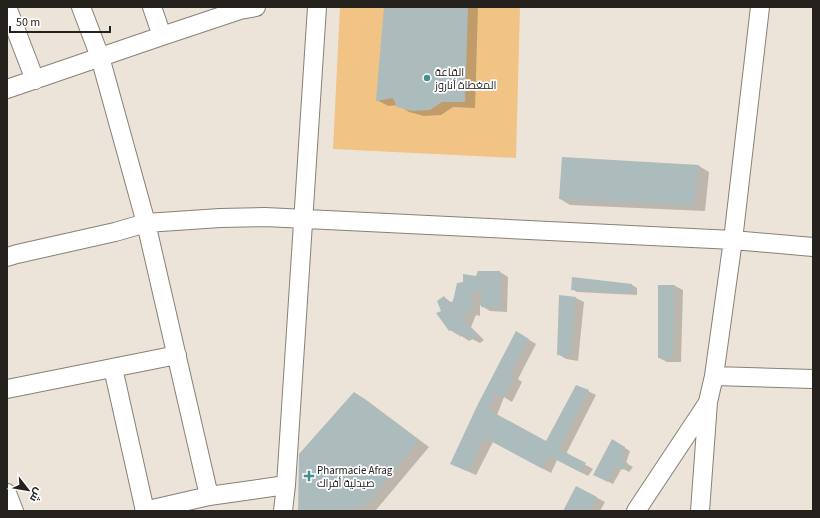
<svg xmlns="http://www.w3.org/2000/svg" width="820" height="518" font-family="'Source Sans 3',Cairo,sans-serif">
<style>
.green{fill:#f1c385}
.shadow{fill:#0003}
.building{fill:#acbbbc}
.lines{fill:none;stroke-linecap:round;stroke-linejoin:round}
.minor-casing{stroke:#878076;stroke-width:20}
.minor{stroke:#fff;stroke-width:18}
.poi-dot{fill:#458d8e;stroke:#fff;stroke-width:1.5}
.labels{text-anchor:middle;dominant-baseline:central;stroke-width:3.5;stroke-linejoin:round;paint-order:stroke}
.poi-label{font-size:11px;fill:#25221e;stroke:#fff;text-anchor:start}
</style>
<rect width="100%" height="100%" fill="#ede4d9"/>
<!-- green -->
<path class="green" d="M340 7H520L516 158 333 149Z"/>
<!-- shadow -->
<path class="shadow" d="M385 7H478L475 108 453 107 441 115 424 116 409 112 398 105 388 106 377 100Z
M563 158 699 166 709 172 705 211 570 205 560 199Z
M500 272 508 277 507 312 490 311 480 305V316L476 315 471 327 484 340 480 343 472 339 469 341 460 335H458L450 330 442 312 444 297 452 303 464 283 477 277Z
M632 285 637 288V295L577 292 572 289Z
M675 286 683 290 681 362H667L659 358Z
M576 298 584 302 578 361 566 359 558 354Z
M516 332 536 344 518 379 522 382 512 402 504 397 497 415 546 442 588 391 596 395 566 454 593 469 588 476 557 460 551 473 493 442 476 475 460 468Z
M355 393 365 399 429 447 376 510 299 511Z
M613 441 630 451 626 463 633 467 629 472 622 468 613 484 599 477Z
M577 487 605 502 600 511H564Z"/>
<!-- building -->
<path class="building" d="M384 7H468L465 102H442L430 110 412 111 397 107 393 98 376 101Z
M562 157 699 165 694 206 559 199Z
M478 271H500V308L481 307 482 292 473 291 472 312H468L464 321 477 335 471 340 464 334 460 337 456 329 449 331 436 313 441 311 437 301 444 296 449 303 453 301 457 283 463 282V274L476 276Z
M572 277 632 284V293L571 290Z
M658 285H675L673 358H658Z
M559 295 576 297 570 357 557 355Z
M516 331 529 339 510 374 515 376 504 398 495 394 489 410 546 441 576 385 589 390 559 449 586 463 580 472 549 456 543 469 485 438 467 471 450 464 478 404Z
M354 392 419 440 366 505 342 511H298L299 454Z
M612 439 625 447 621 460 628 463 623 470 616 466 608 482 593 475Z
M576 486 597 497 589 511H563Z"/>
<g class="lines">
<defs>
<path id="minor" d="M7 7 35 80
M81 7 100 57 146 223 209 496
M152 7 162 36
M7 89 162 36 240 10 256 7
M7 257 17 254 115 232 146 223 220 218 265 217 733 240 813 247
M113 368 145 511
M714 376 813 379
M7 389 177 355
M7 493 14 511
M144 511 209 496 286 485
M283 511 286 485 317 7
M636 511 707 404
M700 511 708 402 714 376 733 240 760 7"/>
</defs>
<!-- minor casing -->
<use href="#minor" class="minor-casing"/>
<!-- minor -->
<use href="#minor" class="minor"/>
</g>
<!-- markers -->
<g class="poi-dot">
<circle cx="427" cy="78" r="4"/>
<path d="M307 470h4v4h4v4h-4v4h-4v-4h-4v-4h4z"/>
</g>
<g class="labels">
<!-- poi labels -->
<g class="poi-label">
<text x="435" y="72">القاعة<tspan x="435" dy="13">المغطاة أناروز</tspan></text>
<text x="317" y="470">Pharmacie Afrag<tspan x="317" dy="13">صيدلية أفراك</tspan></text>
</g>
</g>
<!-- border -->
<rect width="820" height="518" fill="none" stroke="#25221e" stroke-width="16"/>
<!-- north arrow -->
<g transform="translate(28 490) rotate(121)" stroke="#ffffff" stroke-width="3" paint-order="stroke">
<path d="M0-3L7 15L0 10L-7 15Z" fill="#25221e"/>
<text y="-6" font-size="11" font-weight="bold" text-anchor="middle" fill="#25221e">ش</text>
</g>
<!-- scale -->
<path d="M10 26v6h100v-6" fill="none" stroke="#25221e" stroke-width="2"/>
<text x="16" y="26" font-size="12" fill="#25221e" stroke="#ffffff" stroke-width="3" paint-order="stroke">50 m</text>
</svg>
